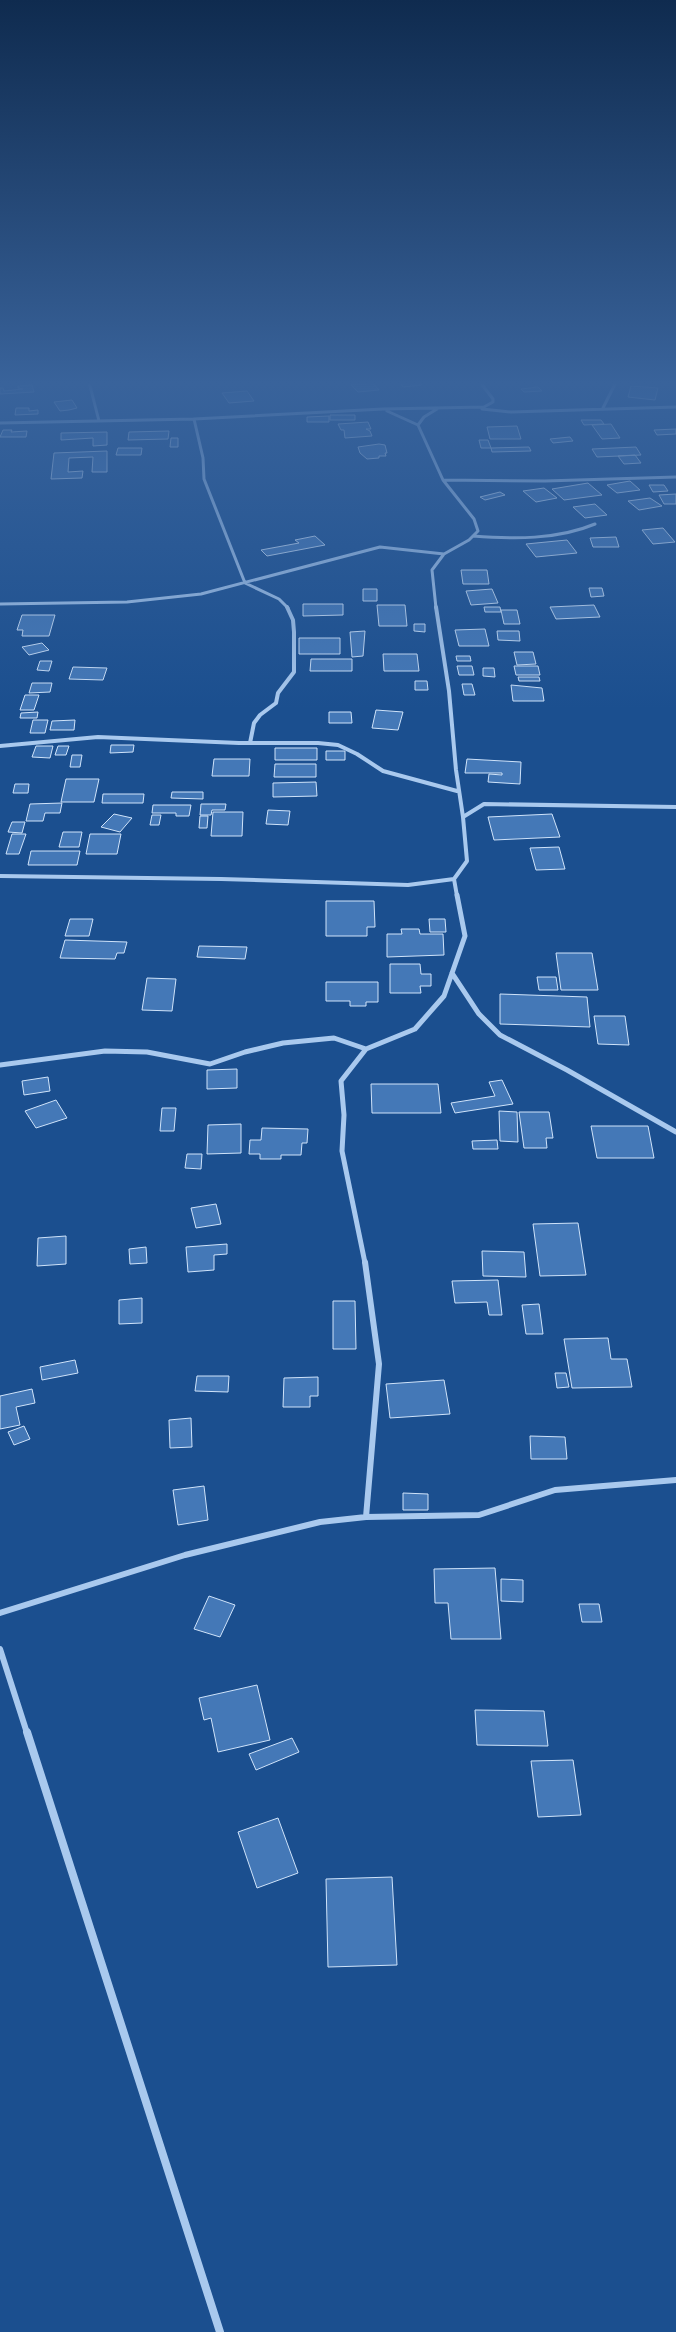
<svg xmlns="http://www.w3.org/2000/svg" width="676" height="2332" font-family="'Work Sans',sans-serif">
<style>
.building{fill:#4478b7;stroke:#cfe3fa}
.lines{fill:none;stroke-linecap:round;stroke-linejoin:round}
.street-far4{stroke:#a9c9ee;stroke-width:3}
.street-far3{stroke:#a9c9ee;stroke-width:4}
.street-far2{stroke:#a9c9ee;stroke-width:5}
.street-far1{stroke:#a9c9ee;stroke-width:6}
.street{stroke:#a9c9ee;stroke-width:8}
</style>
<rect width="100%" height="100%" fill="#1b4f8f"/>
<!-- building -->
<path class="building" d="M399 382H419L422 385 403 387Z
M373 383 379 390 358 392 351 385Z
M32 385 34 392 0 394V388H3L4 391 23 389 18 388V386Z
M631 386 658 388 655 400 628 397Z
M538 387 542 391 524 392 521 389Z
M247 391 254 401 229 403 222 393Z
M72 400 77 408 69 410 60 411 54 402Z
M16 408H29V411L38 410V414L15 415Z
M330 415H355V420H330Z
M329 416V422H307V417Z
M581 420H601L604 424 584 425Z
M368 422 371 429H366L370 431 372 436 345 438 344 430H341L338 424Z
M611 424 620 438 602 439 592 425Z
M517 426 521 439H490L487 427Z
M676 429V434L657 435 654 430Z
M3 430H12L11 432 27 431 26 437H0Z
M169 431 168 439 128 440 129 432Z
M107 432V445L93 446V438L61 440V433Z
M570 437 573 441 553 443 550 439Z
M171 438H178V447H170Z
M479 440H488L491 448H481Z
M379 444 385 445 387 453H385L386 456H379V458L367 459 360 453 358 447Z
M529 447 531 451 492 452 491 448Z
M636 447 641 455 597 457 592 449Z
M118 448H142L141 455H116Z
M107 451V472H92L93 457 69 458 68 472 83 471 82 478 51 479 54 453Z
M635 455 641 463 624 464 618 456Z
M630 481 640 490 617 493 607 485Z
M588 483 602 495 564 500 552 489Z
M649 485H664L668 491 653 492Z
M544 488 557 498 536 502 523 491Z
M500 492 505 495 485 500 480 497Z
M676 494V504H664L659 495Z
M650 498 662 506 639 510 628 501Z
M595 504 607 515 585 518 573 507Z
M663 528 675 542 653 544 642 530Z
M315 536 325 545 267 556 261 550 299 543 295 540Z
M616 537 619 547H593L590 538Z
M567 540 577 553 536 557 526 544Z
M461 570H487L489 584H463Z
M589 588H602L604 596 591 597Z
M363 589H377V601H363Z
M492 589 498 603 471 605 466 591Z
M303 604H343V615L303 616Z
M377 605H405L407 626H379Z
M594 605 600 617 556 619 550 607Z
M484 607H500L501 612H485Z
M501 610H517L520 624H504Z
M22 615H55L49 636H22L23 630H17Z
M414 624H425V632L414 631Z
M485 629 489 646H459L455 630Z
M365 631 363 656 352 657 350 632Z
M497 631H519L520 641 498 640Z
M299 638H340V654H299Z
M42 643 49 650 29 655 22 647Z
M514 652H533L536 664 517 665Z
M383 654H417L419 671H384Z
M456 656H470L471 661H457Z
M311 659H352V671H310Z
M40 661H52L49 671 37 670Z
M457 666H472L474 675H459Z
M514 666H538L540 675H516Z
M73 667 107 668 103 680 69 679Z
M483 668H494L495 677 483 676Z
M518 677H539L540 681H519Z
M415 681H427L428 690H415Z
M32 683H52L50 692 29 693Z
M462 684H472L475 695H464Z
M511 685 542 688 544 701H513Z
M25 695H39L34 710H20Z
M376 710 403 712 398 730 372 728Z
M38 712 37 718H20L21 713Z
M329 712H351L352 723H329Z
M33 720H48L45 733H30Z
M75 720 74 730H50L52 721Z
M111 745H134L133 752 110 753Z
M36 746H53L50 758 32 757Z
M58 746H69L66 755H55Z
M275 748H317V760H275Z
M326 751H345V760H326Z
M72 755H82L80 767H70Z
M214 759H250L249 776H212Z
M467 759 521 762 520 784 488 782 489 774 502 775V773H465Z
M275 764H316V777H274Z
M66 779H99L94 802H61Z
M316 782 317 796 273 797V783Z
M15 784H29L28 793H13Z
M172 792H203V799L171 798Z
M103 794H144L143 803H102Z
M62 803 60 813H45L43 821H26L30 804Z
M201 804H226L225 810H212L211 815H200Z
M153 805H191L189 816H176V813H152Z
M268 810 290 811 288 825 266 824Z
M213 812H243L242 836H211Z
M114 814 132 818 120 832 101 827Z
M552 814 560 837 494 840 488 817Z
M152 815H161L159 825H150Z
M200 816H208L207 828H199Z
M12 822H25L22 833 8 832Z
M63 832H82L79 847H59Z
M12 834H26L19 854H6Z
M90 834H121L117 854H86Z
M559 847 565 869 536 870 530 848Z
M31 851H80L77 865H28Z
M326 901H374L375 927H367V936H326Z
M70 919H93L89 936H65Z
M429 919H445L446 932H430Z
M401 929H419L420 934H443L444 955 387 957V934H402Z
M65 940 127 942 124 953H117L115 959 60 958Z
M199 946 247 947 245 959 197 957Z
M556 953H592L598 990H561Z
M390 964H420L421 974H431V986H420L421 993H390Z
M537 977H556L558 990H539Z
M147 978 176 979 172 1011 142 1010Z
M326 982H378V1002H366V1006H350V1001H326Z
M500 994 587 997 590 1027 500 1024Z
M594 1016H625L629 1045 598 1044Z
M237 1069V1088L207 1089V1070Z
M48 1077 50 1091 24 1095 22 1081Z
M502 1080 513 1104 455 1113 451 1103 495 1096 489 1082Z
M371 1084H438L441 1113H372Z
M56 1100 67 1118 36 1128 25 1111Z
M162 1108H176L174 1131H160Z
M499 1111 517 1112 518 1142 500 1141Z
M519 1112H549L553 1138H546L547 1148H524Z
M241 1124V1153L207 1154 208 1125Z
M591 1126H648L654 1158H597Z
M262 1128 308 1129 307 1143H302L301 1155H281V1159H260V1154H249L250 1140H261Z
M497 1140 498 1149H473L472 1141Z
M187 1154H202L201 1169 185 1168Z
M216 1204 221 1224 196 1228 191 1208Z
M578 1223 586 1275 540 1276 533 1224Z
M66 1236V1264L37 1266 38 1238Z
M227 1244V1254L214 1255V1270L188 1272 186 1247Z
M146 1247 147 1263 130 1264 129 1249Z
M482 1251 524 1252 526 1277 483 1276Z
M498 1280 502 1315H489L487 1302 455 1303 452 1281Z
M142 1298V1323L119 1324V1300Z
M333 1301H355L356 1349H333Z
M539 1304 543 1334H526L522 1305Z
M608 1338 611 1359H627L632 1387 572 1388 564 1339Z
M75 1360 78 1373 42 1380 40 1367Z
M555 1373H566L569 1387 557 1388Z
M197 1376H229L228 1392 195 1391Z
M318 1377V1396H310V1407H283L284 1378Z
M444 1380 450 1414 390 1418 386 1384Z
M32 1389 35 1403 16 1407 20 1425 0 1429V1396Z
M191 1418 192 1447 170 1448 169 1420Z
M24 1426 30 1439 14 1445 8 1432Z
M530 1436 565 1437 567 1459H531Z
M204 1486 208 1520 178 1525 173 1490Z
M403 1493 428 1494V1510H403Z
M495 1568 501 1639H451L448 1603H435L434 1569Z
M501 1579 523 1580V1602L501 1601Z
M209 1596 235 1605 220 1637 194 1629Z
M579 1604H599L602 1622H582Z
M257 1685 270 1740 218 1752 211 1718 204 1720 199 1698Z
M475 1710 544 1711 548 1746 477 1745Z
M292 1738 299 1752 256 1770 249 1754Z
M573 1760 581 1815 538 1817 531 1761Z
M278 1818 298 1873 257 1888 238 1832Z
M392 1877 397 1965 328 1967 326 1879Z"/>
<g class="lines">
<!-- street-far4 -->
<path class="street-far4" d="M89 382 99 421
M603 408 616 382
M482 409 511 412 676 407
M387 411 418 425
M194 419 203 458 204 479 245 583 279 599 288 608
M0 423 194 419 383 409 484 407 493 402V399L480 382
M443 480 545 481 676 477
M473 536C513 539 557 540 595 524
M0 604 127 602 201 594 380 547 444 554
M436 608 432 570 444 554 469 540 478 531 474 519 443 480 418 425 424 417 437 409"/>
<!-- street-far3 -->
<path class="street-far3" d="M436 607 449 691 456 770 463 817
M250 743 254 723 260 715 276 703 278 693 294 672V632L293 620 287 607
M0 746 98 737 239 743H318L338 745 357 754 383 771 457 791
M0 876 221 879 408 885 454 879 467 861 463 817 484 804 676 807
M454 879 457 896"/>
<!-- street-far2 -->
<path class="street-far2" d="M452 973 479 1014 500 1035 567 1070 676 1132
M0 1065 105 1051 147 1052 210 1064 245 1052 283 1043 334 1038 366 1049
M365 1263 342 1151 344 1115 341 1081 366 1049 415 1029 444 996 465 936 457 895"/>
<!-- street-far1 -->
<path class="street-far1" d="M365 1262 379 1364 366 1517
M0 1613 185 1555 320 1522 366 1517 479 1515 555 1490 676 1480
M0 1649 27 1733"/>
<!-- street -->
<path class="street" d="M27 1732 220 2332"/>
</g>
<!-- sky -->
<linearGradient id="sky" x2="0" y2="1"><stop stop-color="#0f2b4f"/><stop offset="0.54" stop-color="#39639b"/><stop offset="1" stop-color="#39639b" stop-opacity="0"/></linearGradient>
<rect width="676" height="709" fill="url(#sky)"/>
</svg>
